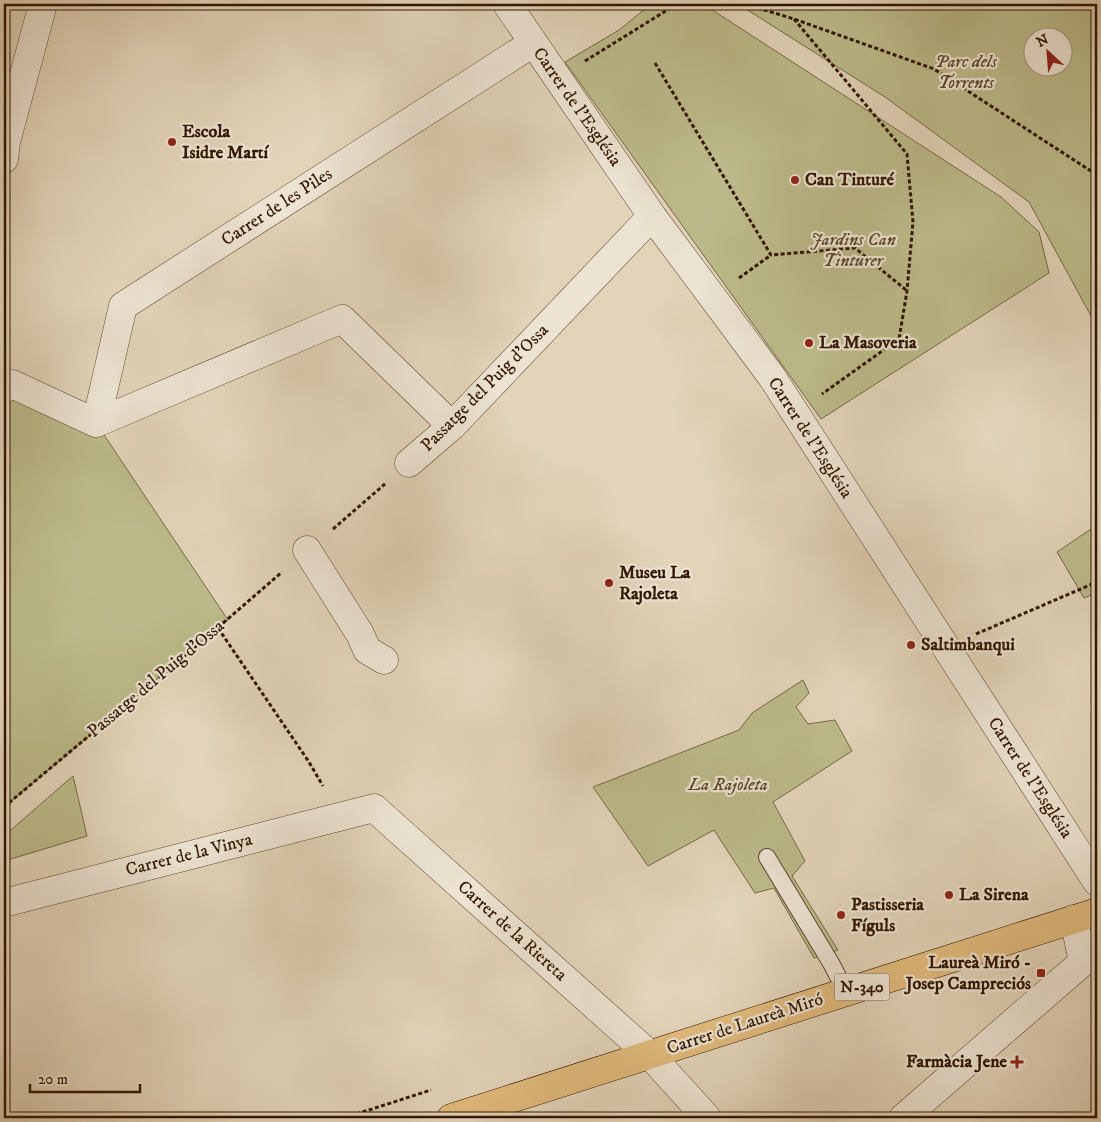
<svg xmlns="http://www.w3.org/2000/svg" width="1101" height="1122" font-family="'IM FELL DW Pica',serif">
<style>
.green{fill:#bcba8a;stroke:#766845;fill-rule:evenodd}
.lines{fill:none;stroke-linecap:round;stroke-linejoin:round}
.lane-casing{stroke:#5d462e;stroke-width:18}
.street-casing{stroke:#5d462e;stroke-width:29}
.primary-casing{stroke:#311600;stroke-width:29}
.path{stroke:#311600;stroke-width:3;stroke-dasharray:4 2.5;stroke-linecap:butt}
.lane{stroke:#ece3d2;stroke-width:16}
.street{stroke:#ece3d2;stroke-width:28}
.primary{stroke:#e1ba7c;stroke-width:28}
.poi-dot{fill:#8f2418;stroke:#ece3d2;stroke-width:2}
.labels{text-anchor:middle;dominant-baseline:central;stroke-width:4.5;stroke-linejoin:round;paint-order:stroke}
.shield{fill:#ece3d2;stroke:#69543f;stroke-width:1}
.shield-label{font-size:16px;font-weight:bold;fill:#311600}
.park-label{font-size:18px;font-style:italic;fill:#5b4729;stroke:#ece3d2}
.street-label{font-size:18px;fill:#311600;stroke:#ece3d2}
.poi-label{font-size:18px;font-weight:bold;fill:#311600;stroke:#ece3d2;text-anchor:start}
</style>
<rect width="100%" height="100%" fill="#e2d4b9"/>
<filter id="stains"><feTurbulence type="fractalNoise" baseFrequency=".004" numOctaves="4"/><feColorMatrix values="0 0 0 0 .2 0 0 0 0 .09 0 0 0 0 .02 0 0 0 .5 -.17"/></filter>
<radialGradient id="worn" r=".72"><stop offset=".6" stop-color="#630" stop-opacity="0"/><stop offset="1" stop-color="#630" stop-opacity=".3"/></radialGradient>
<!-- green -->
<path class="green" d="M651 4H703L1001 197 1039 232 1049 273 821 419 565 62 619 30Z
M738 4H1097V327L1029 202 885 97ZM1034 38H1064V68H1034Z
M12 384 96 423 228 620 4 807V432Z
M1097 525V593L1084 598 1057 552Z
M803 680 809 693 796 707 808 724 835 720 852 751 773 802 805 861 792 876 838 950 814 958 774 888 755 893 714 830 648 866 593 787 739 730 752 713Z
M73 776 87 836 4 861V836Z"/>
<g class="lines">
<defs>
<path id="lane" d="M767 857 831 963 846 992"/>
<path id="street" d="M507 4 652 216 772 377 1097 882
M4 159 6 142 43 4
M4 389 12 384 96 423 342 319 452 426
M96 423 123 306 533 43
M409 463 452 426 652 216
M307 550 360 634 367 650 384 660
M4 903 374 808 650 1055 707 1118
M903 1118 1083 962 1074 919"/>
<path id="primary" d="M451 1118 1097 912"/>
</defs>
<!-- lane casing -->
<use href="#lane" class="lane-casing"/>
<!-- street casing -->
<use href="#street" class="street-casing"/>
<!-- primary casing -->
<use href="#primary" class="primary-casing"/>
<!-- path -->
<path class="path" d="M745 4 794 19 934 69 1097 175
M794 19 907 154 913 222 907 291 899 339 822 394
M585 61 677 4
M655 63 771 255 855 248 906 290
M739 278 771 255
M333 529 385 484
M218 628 309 762 323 786
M976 634 1097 582
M4 807 207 637 282 572
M344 1118 431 1090"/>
<!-- lane -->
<use href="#lane" class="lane"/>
<!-- street -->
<use href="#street" class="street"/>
<!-- primary -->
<use href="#primary" class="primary"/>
</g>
<!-- markers -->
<g class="poi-dot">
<circle cx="172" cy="142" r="5"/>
<circle cx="795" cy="180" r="5"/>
<circle cx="809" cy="343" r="5"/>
<circle cx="609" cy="583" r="5"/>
<circle cx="911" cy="645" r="5"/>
<circle cx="949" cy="895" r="5"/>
<circle cx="841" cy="915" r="5"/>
<rect x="1036" y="968" width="10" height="10" rx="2.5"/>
<path d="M1014.5 1054.5h5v5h5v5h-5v5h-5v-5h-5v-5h5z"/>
</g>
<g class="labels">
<!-- shield labels -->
<rect class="shield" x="834.5" y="973.5" width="55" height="27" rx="4"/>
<g class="shield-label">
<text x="862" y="987">N-340</text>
</g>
<!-- park labels -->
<g class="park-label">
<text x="966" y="62">Parc dels<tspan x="966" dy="21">Torrents</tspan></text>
<text x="853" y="240">Jardins Can<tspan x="853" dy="21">Tinturer</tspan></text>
<text x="728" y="785">La Rajoleta</text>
</g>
<!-- street labels -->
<g class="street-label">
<text transform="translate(577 107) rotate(55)">Carrer de l'Església</text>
<text transform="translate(277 207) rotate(-33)">Carrer de les Piles</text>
<text transform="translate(485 388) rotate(-45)">Passatge del Puig d'Ossa</text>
<text transform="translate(810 438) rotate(57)">Carrer de l'Església</text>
<text transform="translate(156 679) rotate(-40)">Passatge del Puig d'Ossa</text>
<text transform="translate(1030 778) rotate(57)">Carrer de l'Església</text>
<text transform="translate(189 855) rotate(-14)">Carrer de la Vinya</text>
<text transform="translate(512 931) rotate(42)">Carrer de la Riereta</text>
<text transform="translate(745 1024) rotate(-18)">Carrer de Laureà Miró</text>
</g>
<!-- poi labels -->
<g class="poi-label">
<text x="182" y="132">Escola<tspan x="182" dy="21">Isidre Martí</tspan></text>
<text x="805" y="180">Can Tinturé</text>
<text x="819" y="343">La Masoveria</text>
<text x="619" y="573">Museu La<tspan x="619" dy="21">Rajoleta</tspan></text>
<text x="921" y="645">Saltimbanqui</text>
<text x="959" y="895">La Sirena</text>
<text x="851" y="905">Pastisseria<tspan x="851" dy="21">Fíguls</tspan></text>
<text x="1031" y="963" text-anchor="end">Laureà Miró -<tspan x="1031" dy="21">Josep Campreciós</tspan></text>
<text x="1007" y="1062" text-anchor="end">Farmàcia Jene</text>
</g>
</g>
<!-- margin -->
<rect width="1101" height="1122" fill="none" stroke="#e2d4b9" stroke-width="20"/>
<rect x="5" y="5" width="1091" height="1112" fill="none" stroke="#311600" stroke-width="2.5"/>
<rect x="10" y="10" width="1081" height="1102" fill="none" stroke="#311600"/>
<!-- north arrow -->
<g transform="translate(1048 52) rotate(334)"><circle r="24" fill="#ece3d2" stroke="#a1917e"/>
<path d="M0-4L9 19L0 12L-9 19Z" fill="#8f2418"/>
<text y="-8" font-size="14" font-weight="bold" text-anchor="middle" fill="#311600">N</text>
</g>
<!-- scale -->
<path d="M30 1084v8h110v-8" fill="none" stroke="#311600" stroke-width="2.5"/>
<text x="38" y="1084" font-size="15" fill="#311600" stroke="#ece3d2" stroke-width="4" paint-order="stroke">20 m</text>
<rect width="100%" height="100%" filter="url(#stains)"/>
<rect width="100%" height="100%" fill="url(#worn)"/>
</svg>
